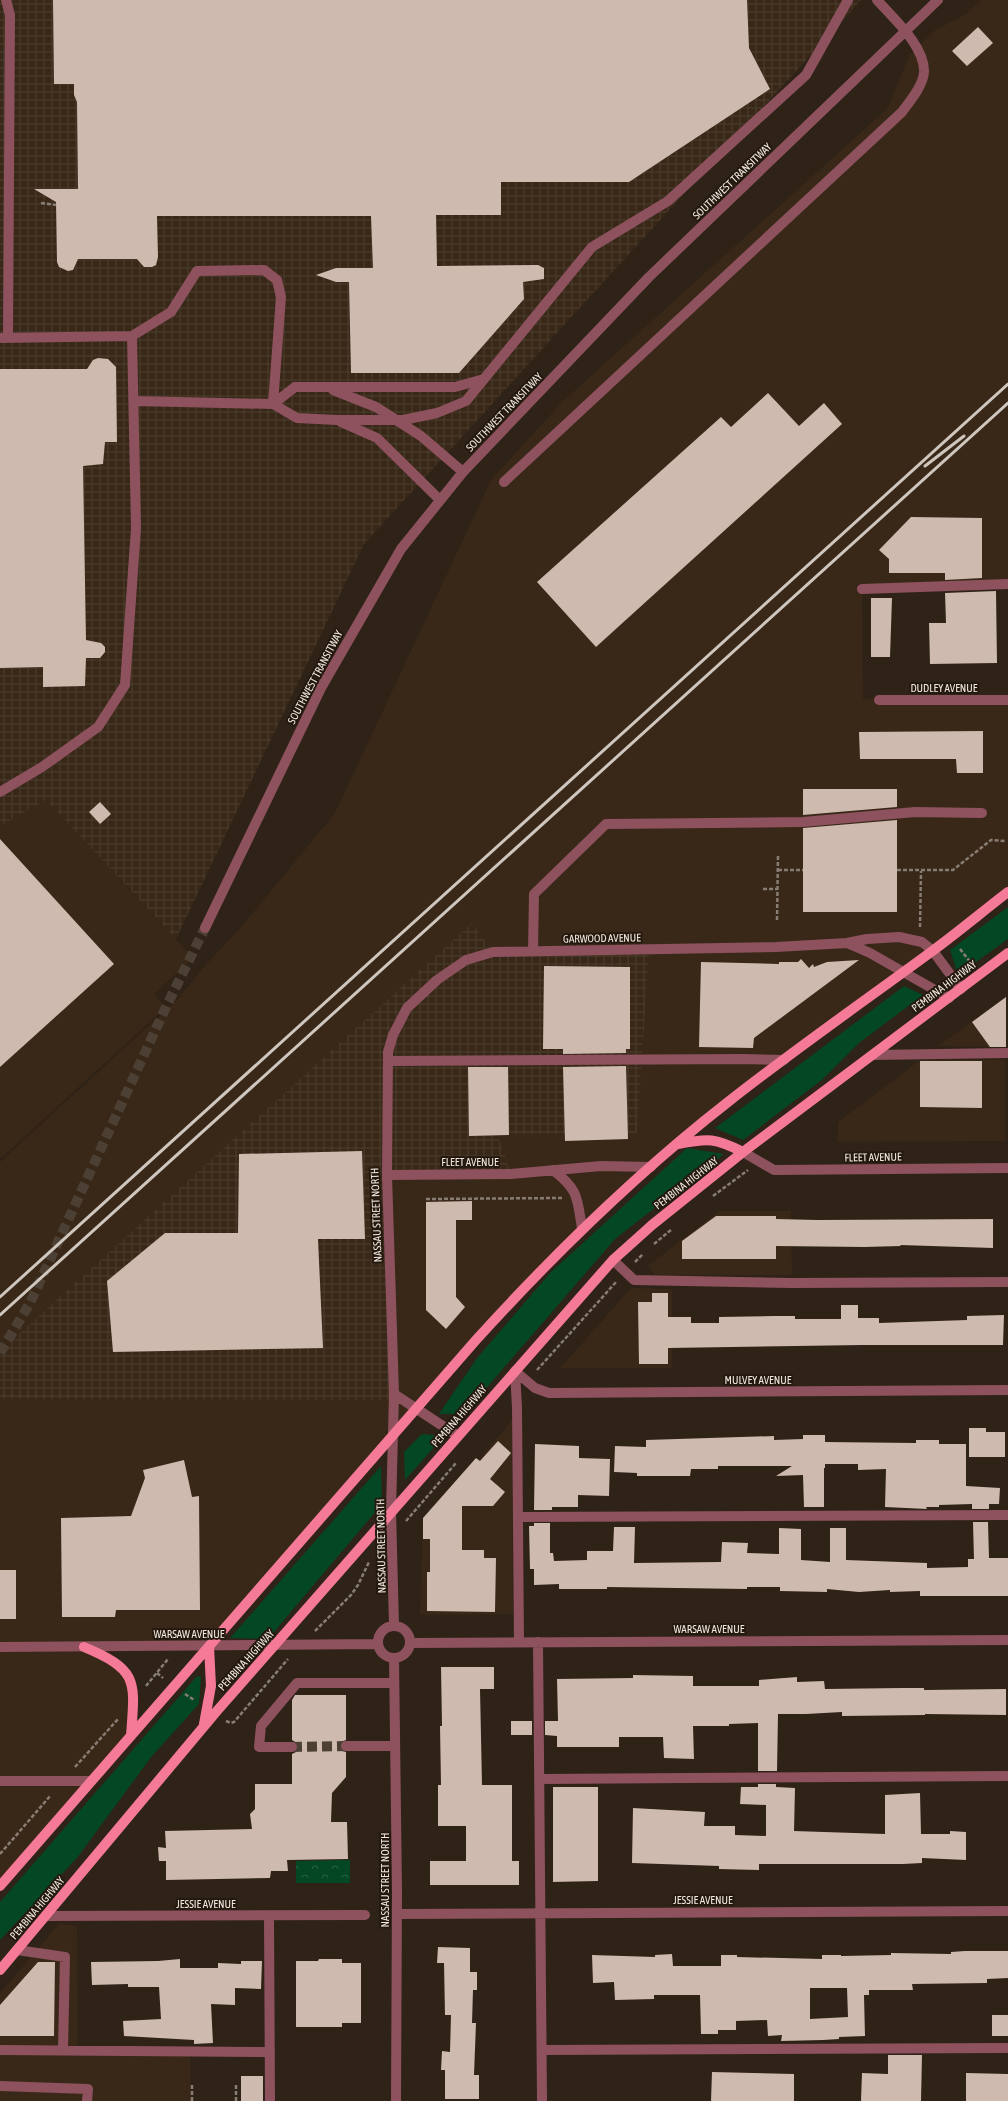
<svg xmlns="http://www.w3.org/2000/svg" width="1008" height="2101" font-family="'Asap Condensed',sans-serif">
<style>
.built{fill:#392818}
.industrial{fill:url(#industrial-grid)}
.grass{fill:#044724}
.park{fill:url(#park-crowns)}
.building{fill:#cebaaf;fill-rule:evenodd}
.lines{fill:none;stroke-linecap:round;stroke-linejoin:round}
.minor-tunnel{stroke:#4c4035;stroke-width:10;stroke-dasharray:10 5;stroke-linecap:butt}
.path{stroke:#887d74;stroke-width:2.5;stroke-dasharray:4 2;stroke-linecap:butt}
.minor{stroke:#8d525e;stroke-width:10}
.major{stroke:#f57a97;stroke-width:10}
.rail{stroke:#cfc6be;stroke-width:3}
.labels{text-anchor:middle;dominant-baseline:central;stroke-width:4;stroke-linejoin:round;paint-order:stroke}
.street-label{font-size:11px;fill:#f2eae2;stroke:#25190e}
</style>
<defs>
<pattern id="industrial-grid" width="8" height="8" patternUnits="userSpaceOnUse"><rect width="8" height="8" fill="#392818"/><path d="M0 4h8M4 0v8" fill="none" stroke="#4c3d2e"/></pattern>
<pattern id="park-crowns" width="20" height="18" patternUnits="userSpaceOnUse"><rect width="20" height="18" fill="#044724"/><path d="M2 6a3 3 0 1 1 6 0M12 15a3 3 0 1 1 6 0" fill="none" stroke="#296244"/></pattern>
</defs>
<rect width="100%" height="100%" fill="#2f2217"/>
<!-- built -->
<path class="built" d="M981 0H1008V584L862 589 863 699 1008 700V892L728 1101 576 1234 209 1646 85 1647 126 1672 131 1736 0 1886V1399L388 1400 387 1175 510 1174 497 1135 493 952 472 924 0 1351V1162L177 1000 203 968 242 926 335 813 491 480 562 402 888 108 909 56 934 31 966 14Z
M46 800 193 958 154 994 166 1007 0 1159V826Z
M999 1002 1006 1006V1047L938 1046Z
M920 1060H1005V1141L838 1142V1122Z
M719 1211H791L792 1275H655L648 1266Z
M631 1288 672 1289V1368H560Z
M512 1420 513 1614 420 1615 423 1526Z
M59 1924 77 1926 78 2050 190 2051 191 2101H0V1993Z"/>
<!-- industrial -->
<path class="industrial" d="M0 0H861L364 544 176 939 46 800 0 826Z
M472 923 493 952 649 949 637 1133 498 1135 511 1174 387 1175 394 1394 388 1400 0 1399V1351Z"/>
<!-- grass -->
<path class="grass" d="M1008 907V939L958 975 950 950Z
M904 986 923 995 859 1043 823 1079 743 1140 715 1128Z
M687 1148 724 1154 615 1239 464 1414H439L477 1358 551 1272Z
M422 1434 444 1436 405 1480 404 1452Z
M381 1466 382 1504 268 1639 230 1638Z
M197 1676 201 1677 199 1704 152 1756 77 1858 0 1940V1902Z"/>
<!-- park -->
<path class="park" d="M350 1860V1883H296V1861Z"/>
<!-- building -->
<path class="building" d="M53 0H747L749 48 770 89 629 182H501V215H436L437 266 538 265 544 268V279L523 282 524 299 459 373H351L349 282H336L316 275 336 268H373L371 216H157L158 257 156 265 152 267H144L137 259H78L73 270 68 271 59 267 57 262 56 202 34 189H78L77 102 74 95V84H54Z
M978 27 993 43 967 66 952 51Z
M98 358 108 359 116 367 117 442H105L103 464 83 466 86 640 101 643 105 647V652L100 658H86L85 686 43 687V667L0 668V369H87L93 360Z
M768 393 799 426 824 403 842 424 596 647 537 582 721 417 731 427Z
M911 517 982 518V578L945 580V573H889V559L879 550Z
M996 591 997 663 930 664 929 623H946L945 593Z
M871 598H892L890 657H871Z
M983 731V773H957L956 759H860L859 732Z
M803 789H897V807L803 815Z
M100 802 111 814 100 824 89 812Z
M897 820V912H803V828Z
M0 839 114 964 0 1067Z
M801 959 809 968 813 964 814 967 827 962 859 960 754 1038 753 1048 699 1047 701 962 779 964V962H798Z
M544 966 630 967V1049H626V1053L563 1054V1049H543Z
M1006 997V1047H990L972 1022Z
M920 1061H982V1108L920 1107Z
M626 1066 628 1139 565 1141 563 1067Z
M468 1067H508L509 1135 469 1136Z
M362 1151 365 1239H318L323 1348 113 1352 107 1281 165 1233H238L239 1154Z
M472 1201V1220H456V1297L465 1307 446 1329 426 1310V1202Z
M716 1216H776V1219L817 1220 993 1219V1248L900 1245 901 1246 864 1247 776 1246V1259H682V1241Z
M652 1293H668V1317H691V1323H719V1317L775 1316H795V1319H841V1305H858V1318H879V1323L967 1320V1316L1004 1315 1003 1345H862L668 1348V1364H639L638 1302H652Z
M969 1428H986V1432H1005V1457H969Z
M803 1435H825V1442L916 1443V1440H939V1444H966V1486L1000 1488 999 1504H989V1509H972V1504L939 1505V1507H926L927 1509 885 1507 886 1469 858 1470V1464H825V1468H824V1507H804L803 1475 776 1476 792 1466H718V1469H691L690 1476H637V1473L614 1472 615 1446 646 1447V1440L774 1436V1440L803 1439Z
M498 1441 511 1453 490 1479 505 1492 493 1506H462V1550H484V1558H496L495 1612 427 1611V1572H430V1539H423V1518L476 1458 480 1461Z
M535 1444 579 1446V1458L610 1459 609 1496 578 1495V1507H552V1510H534Z
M184 1460 192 1497 199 1496 200 1610H116L115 1617H62L61 1518 131 1516 145 1478 143 1470Z
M973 1522H988L989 1558H1008V1596H920V1591L890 1592V1590L859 1592 827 1589V1592L780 1591V1587H747V1589L607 1587V1589H559V1584L534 1585V1569H530L529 1526H534V1523H550V1553H553L554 1561 587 1560V1551H613L614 1527H635L634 1563 721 1562 722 1542 748 1543 747 1553 779 1554V1528L801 1529V1560L830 1562V1528H846V1560L927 1563V1568L968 1567V1559H974Z
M0 1570H16V1619H0Z
M441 1667H494V1689H480L482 1785H512V1861H519V1885H430V1861H466V1826H438V1785H441L440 1726H442Z
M633 1675 693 1676V1686H759V1680L797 1677V1682L824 1681 825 1689 902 1688H924V1690L1006 1689V1715L925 1714V1715L842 1716V1712L806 1714H778L777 1771H758V1723L729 1724V1726H693L694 1759 664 1758 663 1737H619V1747H557V1736L545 1735V1721H558L557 1679 633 1678Z
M295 1695H346V1740L341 1742 340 1746 342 1751 346 1752V1777L332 1793 331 1822H347L348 1859 287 1860 288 1871H271L270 1878 166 1880V1861H159L158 1847 166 1848 165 1831 252 1829 250 1814 255 1809V1784H292V1754L296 1752 298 1747 297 1743 292 1740V1700Z
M511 1721H532V1735H511Z
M758 1784H776V1787L795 1788 794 1831 885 1834V1795L920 1793 921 1834H950V1831L966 1832V1860L922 1858V1863L903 1864H759V1870L719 1869V1866L632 1863 633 1808 705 1812 704 1826H735V1835L766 1836V1805L740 1804 741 1787H758Z
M553 1787H598V1881L553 1882Z
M438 1947 470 1948V1972H477V1990H473L472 2023H476L474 2075H479V2099H445V2070H441L442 2051 450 2052 451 2015H445L444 1963H437Z
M965 1951H1008V1978L987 1979V1983L912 1984 913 1990H869V1995H864L865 2036 839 2037V2039L823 2040 781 2041 782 2035 768 2036 767 2020 736 2021V2030H718V2034H701L700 1995H654V1999L615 2000 614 1982 593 1983 592 1955 655 1957V1955L672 1954 673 1966H721V1955H737V1957L822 1959V1955H841V1956L891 1955V1953L951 1954V1952ZM810 1988H847L848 2017 810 2019Z
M180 1959V1968H218V1963L241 1964V1961H262L261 1989 235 1988V2005L211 2004 213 2043 194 2044V2040L124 2036 123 2021 161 2019 159 1987H128V1984L92 1985 91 1962 158 1961Z
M319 1959H342V1963H361V2023H342V2027H296V1961H318Z
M38 1962H55L54 2036H0V2005Z
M992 2015H1008V2036H992Z
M888 2055H922L921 2101H861L862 2073 888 2074Z
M712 2072 794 2074V2101H711Z
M966 2073 1008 2074V2101H966Z
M241 2076H263V2101H241Z"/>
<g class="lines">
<!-- minor-tunnel -->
<path class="minor-tunnel" d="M0 1353 30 1303 166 1007 205 928
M292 1747 346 1746"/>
<!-- path -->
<path class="path" d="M41 203 56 205
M778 870H803
M897 870H953L991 840 1006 841
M763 889H777
M777 920 778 855
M920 927 921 871
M960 949 971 963
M713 1196 748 1170
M426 1199 562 1198
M654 1244 672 1229
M635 1262 643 1254
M537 1370 617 1281
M406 1521 456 1463
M315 1631 351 1595 358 1585 369 1562
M157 1673 163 1678
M146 1686 168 1659
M185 1694 194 1700
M226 1721 231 1723 234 1722 288 1659
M75 1767 118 1719
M0 1854 51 1795
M192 2085V2101
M236 2101V2085"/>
<!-- minor -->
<path class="minor" d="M6 0 10 15 8 338
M0 338 132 336 171 312 197 271 264 270 277 280 281 297 273 404
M333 390 376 407 421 436 463 472
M134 401 273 404 297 418 337 420H403L437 413 466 401 592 247 668 201 806 75 848 0
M273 404 295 387H455L484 379
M341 422 377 438 440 500
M504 482 902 112C910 101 923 86 924 72 925 46 893 18 877 0
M862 589 1008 584
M879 700H1008
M0 792 42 767 98 727 125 685 136 528 132 336
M205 928 321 688 401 549 463 472 649 277 938 0
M847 943 870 953 949 998
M533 951 534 894 606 824 803 822 915 812 982 813
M873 1055 1008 1053
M388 1061 742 1059 784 1060
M743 1152 774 1170 1008 1168
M553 1170C579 1190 577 1198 582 1228
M387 1175 511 1174 601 1166 651 1167
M613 1260 634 1280 792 1283 1008 1282
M515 1371 535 1388 549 1393 1008 1390
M515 1371 517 1408 519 1642
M394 1394 458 1436
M518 1517 1008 1515
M394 1625 391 1511 394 1394 387 1175 388 1052 393 1035 407 1008 437 980 466 960 493 952 776 947 847 943 867 939 899 937 922 942 933 951 961 989
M378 1642a16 16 0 1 1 32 0a16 16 0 1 1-32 0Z
M538 1642 542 2101
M410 1643 1008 1640
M0 1647 377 1644
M394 1658 397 1890 396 2101
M346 1746H395
M292 1747H259L261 1726 297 1683H393
M539 1779 1008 1776
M0 1781H91
M397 1914 1008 1911
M46 1916 365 1915
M269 1916 270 2101
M17 1950 65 1957 63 2050
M0 2050 270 2052
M543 2050 1008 2048
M0 2086 88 2089 87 2101"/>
<!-- major -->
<path class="major" d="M678 1144C709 1138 715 1138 743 1152
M84 1647C139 1670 135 1681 131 1736
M204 1724 211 1686 209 1646
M0 1886 476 1340C554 1254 637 1173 728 1102 794 1050 863 1002 931 952 957 933 982 912 1008 892
M0 1970 216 1712 613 1260 652 1225 743 1152 1008 953"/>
<!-- rail -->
<path class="rail" d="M925 466 964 436
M0 1297 1008 384
M0 1315 1008 403"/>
</g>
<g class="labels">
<!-- street labels -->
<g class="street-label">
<text transform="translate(732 181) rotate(-44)">SOUTHWEST TRANSITWAY</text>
<text transform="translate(504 412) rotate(-46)">SOUTHWEST TRANSITWAY</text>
<text transform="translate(315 677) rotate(-62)">SOUTHWEST TRANSITWAY</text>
<text x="944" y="688">DUDLEY AVENUE</text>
<text transform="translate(602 938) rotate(-1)">GARWOOD AVENUE</text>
<text transform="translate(944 986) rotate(-37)">PEMBINA HIGHWAY</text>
<text transform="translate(873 1157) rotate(-1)">FLEET AVENUE</text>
<text x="470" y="1162">FLEET AVENUE</text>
<text transform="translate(686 1183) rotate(-38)">PEMBINA HIGHWAY</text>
<text transform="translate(376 1215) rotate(-92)">NASSAU STREET NORTH</text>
<text x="758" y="1380">MULVEY AVENUE</text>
<text transform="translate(459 1416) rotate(-49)">PEMBINA HIGHWAY</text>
<text transform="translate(381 1546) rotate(-91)">NASSAU STREET NORTH</text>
<text x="709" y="1629">WARSAW AVENUE</text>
<text x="189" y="1634">WARSAW AVENUE</text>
<text transform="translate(246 1660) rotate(-48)">PEMBINA HIGHWAY</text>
<text transform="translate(385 1880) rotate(-90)">NASSAU STREET NORTH</text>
<text x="703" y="1900">JESSIE AVENUE</text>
<text x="206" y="1904">JESSIE AVENUE</text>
<text transform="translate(37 1908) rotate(-50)">PEMBINA HIGHWAY</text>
</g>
</g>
</svg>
